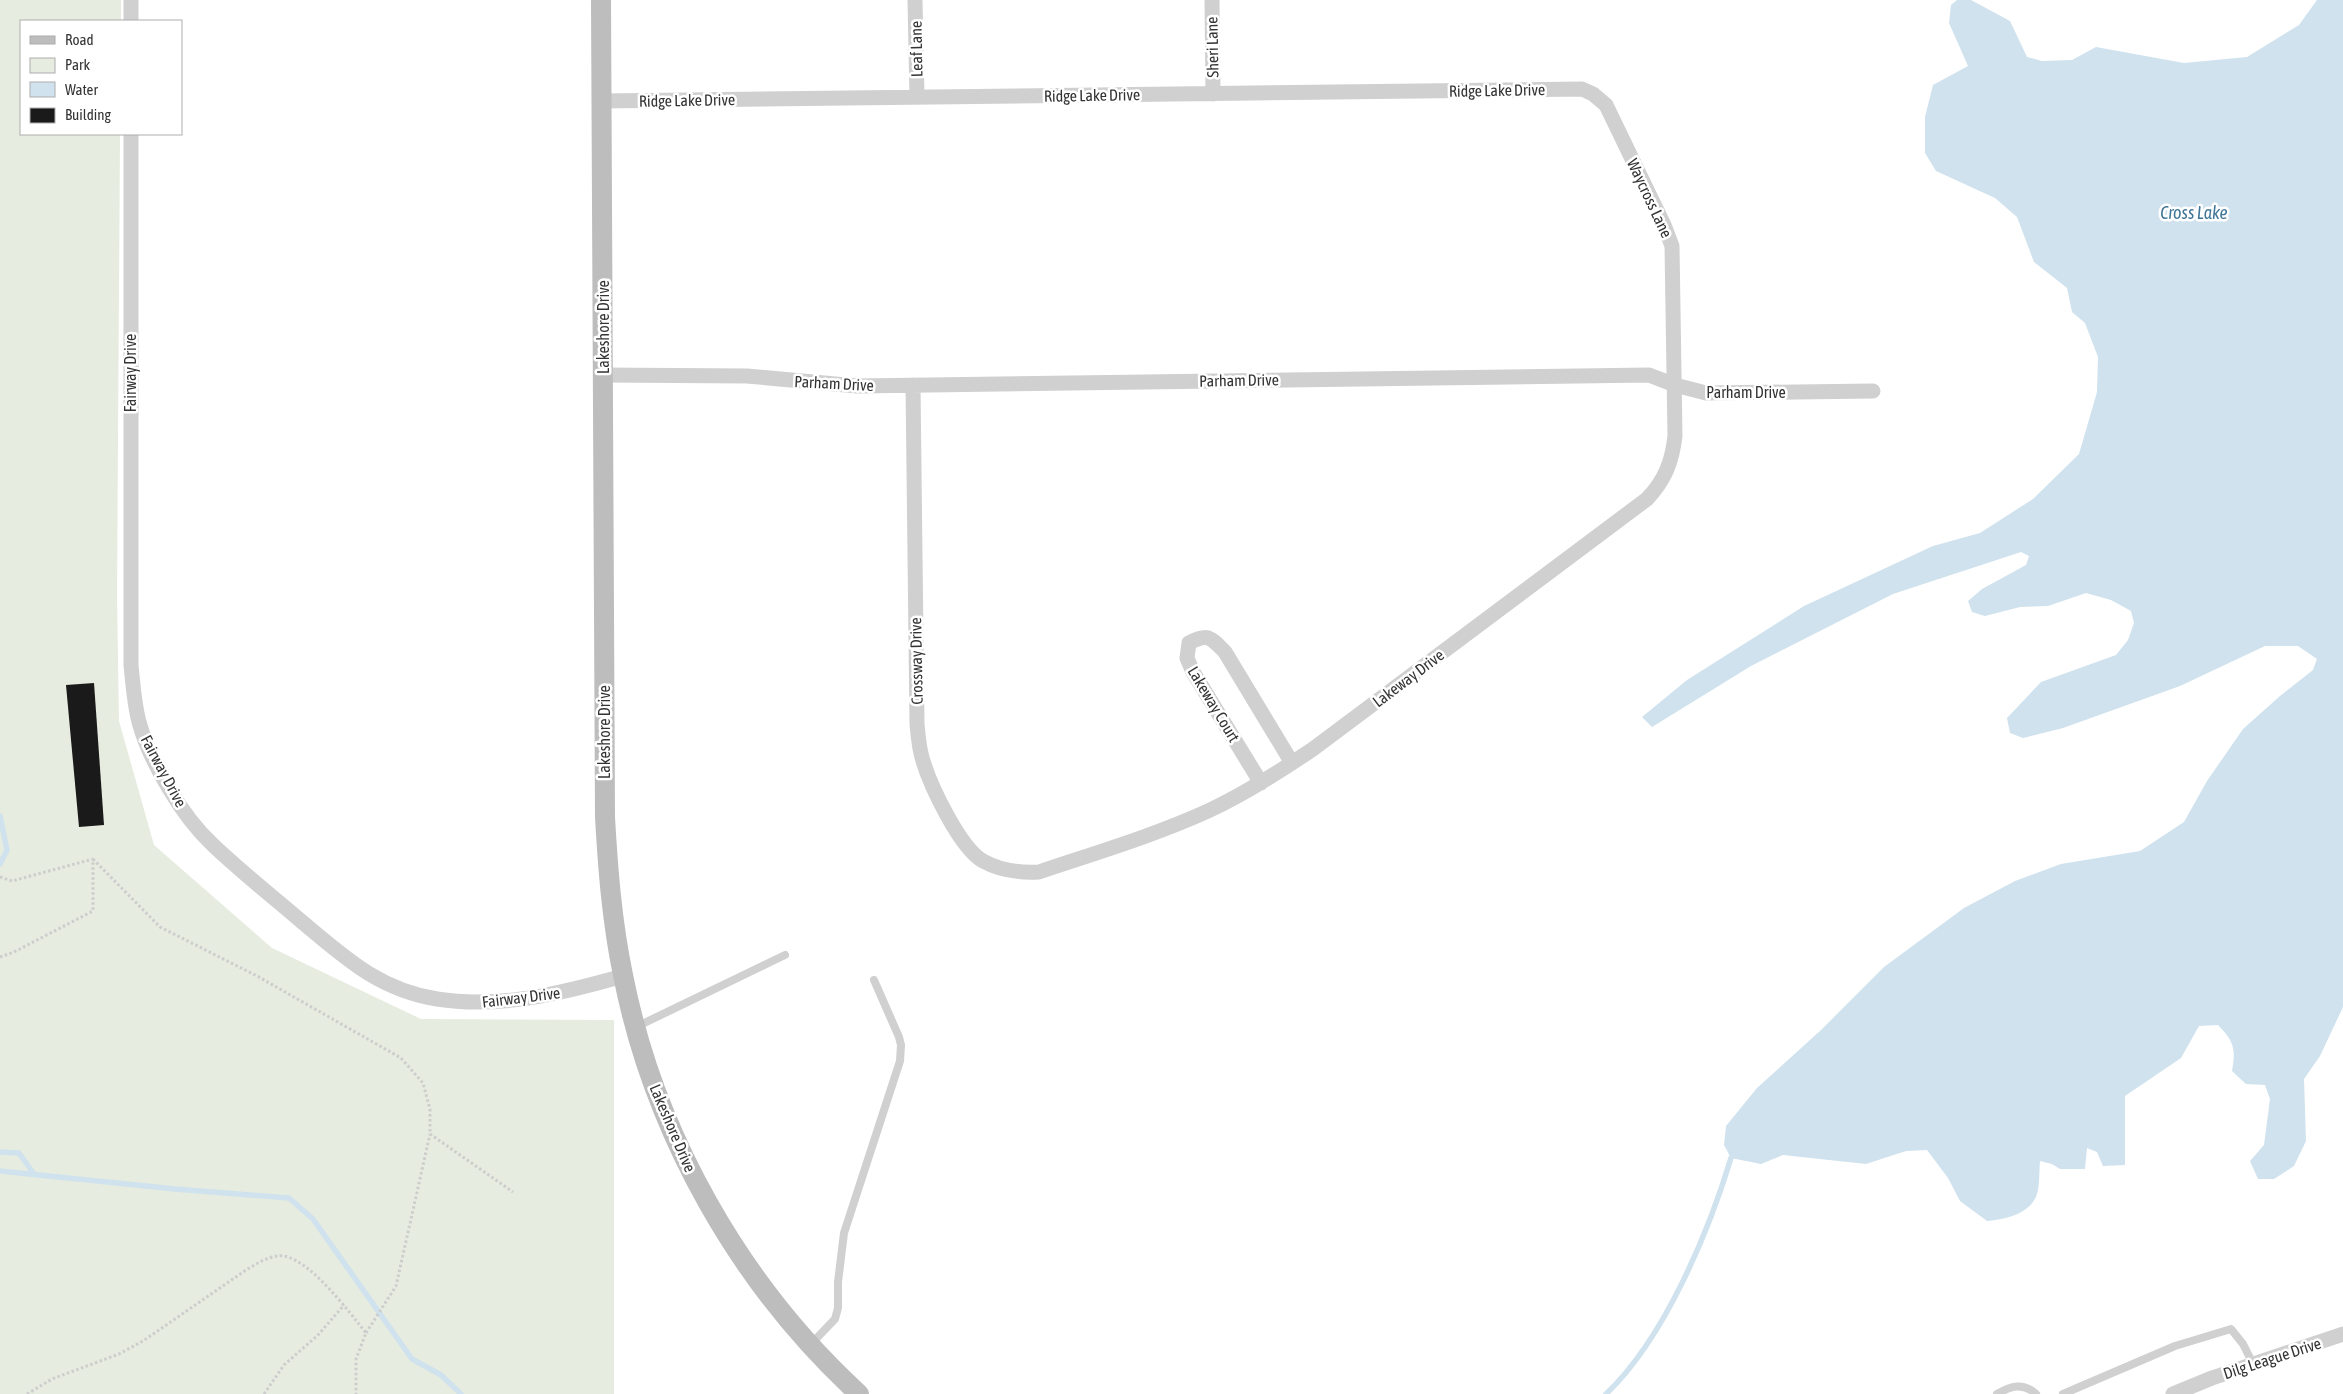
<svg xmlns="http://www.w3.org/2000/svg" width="2343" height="1394" font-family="'Asap Condensed',sans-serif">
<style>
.green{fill:#e6ecdf}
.water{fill:#cfe2ee}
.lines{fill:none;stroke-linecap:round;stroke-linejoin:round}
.stream{stroke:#cfe2ee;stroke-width:5.5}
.building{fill:#1a1a1a}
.path{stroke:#cdcdcd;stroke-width:3;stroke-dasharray:2.5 2.5;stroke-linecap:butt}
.lane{stroke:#d0d0d0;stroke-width:8}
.street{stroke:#d0d0d0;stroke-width:15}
.secondary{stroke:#bdbdbd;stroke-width:20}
.labels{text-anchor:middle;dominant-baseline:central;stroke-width:5;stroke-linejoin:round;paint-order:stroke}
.street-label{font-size:16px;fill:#333;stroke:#fff}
.water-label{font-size:18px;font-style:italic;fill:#3f7597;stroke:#fff}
</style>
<rect width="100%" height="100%" fill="#fff"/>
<!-- green -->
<path class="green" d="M0 0H121V21H21V134H120L117 596 119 721 154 845 272 948 421 1019 614 1020V1394H0Z"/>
<!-- water -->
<path class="water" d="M1957 0H1971L2010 21 2027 57 2042 61 2072 60 2096 47 2184 63 2247 57 2299 25 2317 0H2343V1007L2320 1056 2304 1079 2306 1141 2294 1166 2274 1179H2258L2250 1161 2264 1145 2270 1099 2265 1085 2246 1084 2232 1071C2236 1049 2234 1041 2218 1025L2199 1026 2181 1058 2125 1096V1165L2103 1166 2097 1152 2087 1148 2085 1169H2060L2052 1164 2040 1161C2039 1171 2040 1188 2036 1197 2027 1215 2005 1219 1987 1221L1960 1201 1948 1178 1927 1150 1906 1151 1866 1164 1783 1155 1761 1164 1731 1158 1724 1145 1726 1126 1757 1088 1821 1030 1884 967 1964 908 2015 881 2061 864 2140 851 2184 822 2207 781 2243 729 2280 696 2313 670 2317 659 2298 646H2265L2180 686 2063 728 2023 738 2010 733 2007 718 2041 682 2116 655 2128 640 2134 623 2131 611 2111 600 2086 593 2048 606 2020 607 1985 616 1972 612 1968 601 1982 589 2026 565 2029 556 2021 552 1893 594 1751 666 1652 727 1642 717 1687 680 1804 606 1933 546 1980 533 2033 499 2079 454 2097 392 2098 357 2085 323 2072 312 2067 288 2034 262 2017 217 1995 198 1936 171 1925 153V117L1933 85 1968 66 1949 23 1951 5Z"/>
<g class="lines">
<!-- stream -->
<path class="stream" d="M0 816 7 850 0 864
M0 1152 19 1153 34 1174
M0 1171 175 1189 289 1198 313 1219 412 1359 441 1375 461 1394
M1606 1394C1664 1339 1708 1234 1731 1158"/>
</g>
<!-- building -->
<path class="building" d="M94 683 104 825 79 827 66 685Z"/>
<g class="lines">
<!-- path -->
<path class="path" d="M93 859 160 927 257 976 401 1058 423 1083 430 1109V1134L513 1192
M0 877 12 881 93 859
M0 957 14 952 93 911V859
M366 1333 396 1286 430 1134
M27 1394 52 1379 119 1354 143 1341 246 1270C256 1264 267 1257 278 1256 305 1252 350 1313 366 1333L356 1359V1394
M264 1394 284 1365 318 1335 344 1305"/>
<!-- lane -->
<path class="lane" d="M636 1027 785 955
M811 1344 835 1319 838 1308V1282L844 1233 900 1061 901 1045 899 1037 874 980
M1997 1394C2011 1386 2023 1382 2036 1394
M2063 1394 2175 1346 2231 1329 2243 1344 2253 1364"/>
<!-- street -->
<path class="street" d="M131 0V21
M915 0 917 97
M1212 0 1213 94
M602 101 1582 89 1593 94 1606 105 1664 225 1672 246 1675 436C1672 462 1665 480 1647 499L1313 749C1279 772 1245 794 1208 811 1153 836 1095 853 1039 872 1019 873 1001 871 983 861 960 848 931 787 923 761 919 749 918 736 917 724L913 385
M131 134V665C133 684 134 703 139 722 150 762 182 816 212 844 240 871 272 896 301 921 344 957 379 990 437 999 500 1009 563 993 623 976
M603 375 747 376 857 386 1649 375 1675 385 1706 393 1873 391
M1261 783 1193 672 1187 658 1189 643C1208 633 1210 637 1225 652L1292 763
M2173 1394 2212 1378 2343 1334"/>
<!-- secondary -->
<path class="secondary" d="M601 0 605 817C608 870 612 922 623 975 654 1133 740 1285 859 1394"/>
</g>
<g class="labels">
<!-- street labels -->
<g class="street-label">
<text transform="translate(1212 47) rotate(-91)">Sheri Lane</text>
<text transform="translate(916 49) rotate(-91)">Leaf Lane</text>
<text transform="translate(1497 90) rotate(-1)">Ridge Lake Drive</text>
<text transform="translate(1092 95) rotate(-1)">Ridge Lake Drive</text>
<text transform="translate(687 100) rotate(-1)">Ridge Lake Drive</text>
<text transform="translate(1650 198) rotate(65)">Waycross Lane</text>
<text transform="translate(603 327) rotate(-90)">Lakeshore Drive</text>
<text transform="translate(130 373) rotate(-90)">Fairway Drive</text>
<text transform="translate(1239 380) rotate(-1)">Parham Drive</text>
<text transform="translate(834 383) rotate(3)">Parham Drive</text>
<text x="1746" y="392">Parham Drive</text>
<text transform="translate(916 661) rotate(-91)">Crossway Drive</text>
<text transform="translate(1408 678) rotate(-37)">Lakeway Drive</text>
<text transform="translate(1214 704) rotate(59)">Lakeway Court</text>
<text transform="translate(604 732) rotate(-90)">Lakeshore Drive</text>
<text transform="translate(164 771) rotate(62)">Fairway Drive</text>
<text transform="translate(521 997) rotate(-7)">Fairway Drive</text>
<text transform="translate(673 1128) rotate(67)">Lakeshore Drive</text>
<text transform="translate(2272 1358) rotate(-18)">Dilg League Drive</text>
</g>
<!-- water labels -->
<g class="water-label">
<text x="2194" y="212">Cross Lake</text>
</g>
</g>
<!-- legend -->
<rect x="20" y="20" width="162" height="115" fill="#ffffff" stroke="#adadad"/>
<rect x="30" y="36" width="25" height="8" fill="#bdbdbd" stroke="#adadad"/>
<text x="65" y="45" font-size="15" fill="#333333">Road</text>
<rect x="30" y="58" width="25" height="15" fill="#e6ecdf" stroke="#adadad"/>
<text x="65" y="70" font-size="15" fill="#333333">Park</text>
<rect x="30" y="82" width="25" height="15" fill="#cfe2ee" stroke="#adadad"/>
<text x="65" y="95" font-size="15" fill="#333333">Water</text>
<rect x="30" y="108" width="25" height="15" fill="#1a1a1a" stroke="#adadad"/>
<text x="65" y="120" font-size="15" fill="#333333">Building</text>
</svg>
